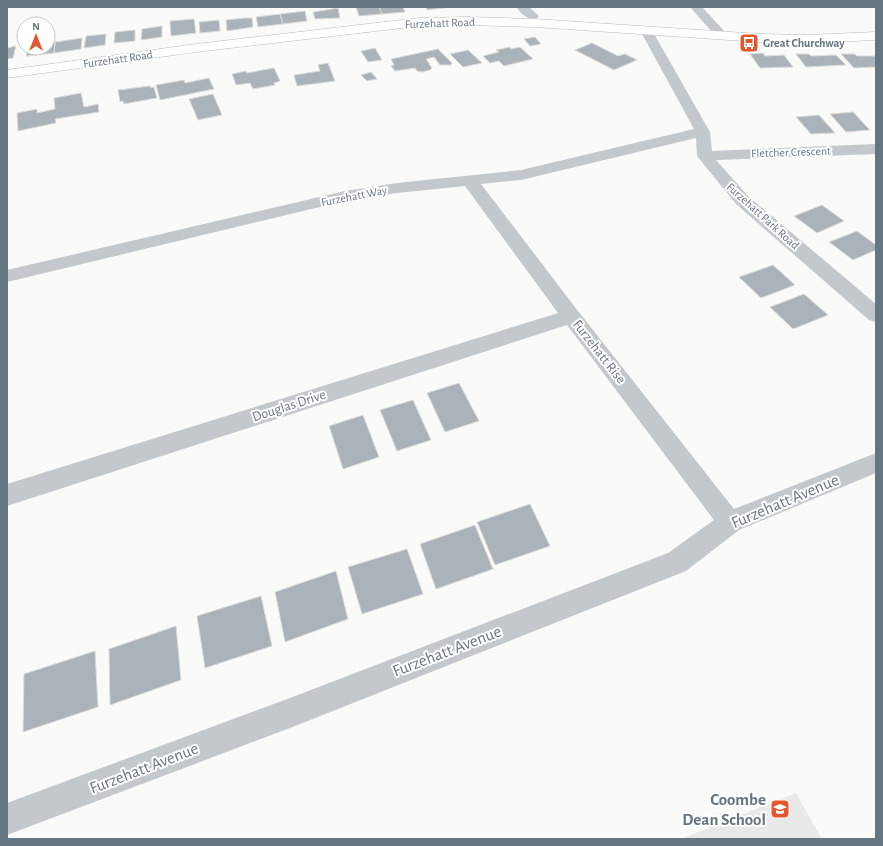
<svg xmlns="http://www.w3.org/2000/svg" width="883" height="846" font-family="'Alegreya Sans',sans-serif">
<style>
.built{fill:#e8e9e9}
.building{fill:#aab3b9;stroke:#dcdcda}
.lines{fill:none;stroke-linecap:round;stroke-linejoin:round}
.secondary-casing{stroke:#b3babf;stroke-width:1}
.street{fill:#c3c8cc;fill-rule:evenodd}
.secondary{fill:#fff;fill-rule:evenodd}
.labels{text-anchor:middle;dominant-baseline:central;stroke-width:4;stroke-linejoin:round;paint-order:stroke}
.far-street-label{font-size:12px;fill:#657683;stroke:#fff}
.far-poi-label{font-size:12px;font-weight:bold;fill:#657683;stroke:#fff;text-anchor:start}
.street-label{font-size:14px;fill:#657683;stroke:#fff}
.near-street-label{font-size:17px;fill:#657683;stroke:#fff}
.near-poi-label{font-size:17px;font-weight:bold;fill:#657683;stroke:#fff;text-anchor:end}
</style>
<rect width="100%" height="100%" fill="#fafaf8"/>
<!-- built -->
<path class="built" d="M796 793 822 839H681Z"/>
<!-- building -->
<path class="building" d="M356 7H379L382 14 359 16Z
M379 7H403L405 12 382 14Z
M426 7H452L427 10Z
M338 8 340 18 315 19 313 12Z
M305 11 307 21 283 24 280 14Z
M280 14 283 24 258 27 256 17Z
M245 18H252L253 27 227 31 226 20Z
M194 19 196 33 171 36 170 21Z
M219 20 220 31 200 33 199 22Z
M162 26V37L141 40 142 29Z
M135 30V41L114 43 115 32Z
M106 34 105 45 84 48 86 36Z
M535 37 541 44 530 46 524 39Z
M82 38 81 49 54 53 55 42Z
M55 42 54 53 26 56 28 48H48V43Z
M592 43 618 56 625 54 637 60 614 70 575 50Z
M16 46 13 58 7 59V48Z
M510 47 511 49 520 47 533 59 504 66 499 61 490 63 483 56 499 52 496 50Z
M375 48 382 60 368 62 361 51Z
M438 49 452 63 451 65H440L434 57 426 59 432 68 430 70 422 72 417 71 415 68 395 71 391 66 394 65 391 59Z
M468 50 482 63 463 67 450 54Z
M763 53 765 56 784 55 793 67 760 68 750 54Z
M796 54H809L811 56 836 55 846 65 806 67Z
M841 54H855L857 56H876V67L854 68Z
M328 63 335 81 297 86 294 75 320 71 318 65Z
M274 68 280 81 274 83 275 85 253 89 250 83 236 85 232 74 246 71 247 73Z
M371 72 377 79 367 81 361 75Z
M209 78 214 89 160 100 156 85 184 80 185 83Z
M150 86 151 88 154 87 157 98 124 104 123 101 120 102 118 90Z
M81 93 84 107 98 104 99 112 55 119 56 123 18 131 17 113 37 109V113L55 109 54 98Z
M213 94 222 115 198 120 189 99Z
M853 112 870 130 846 132 830 114Z
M819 115 835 133 811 134 796 117Z
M822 205 844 221 817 233 794 216Z
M857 231 876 245V250L853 260 829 242Z
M773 265 795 285 761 298 739 277Z
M804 294 828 315 793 329 770 307Z
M459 383 479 421 445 432 427 393Z
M413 400 431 440 397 451 380 410Z
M363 415 379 457 343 469 329 426Z
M530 504 550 546 495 565 477 522Z
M475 525 493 569 436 589 420 544Z
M407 549 423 594 362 614 348 567Z
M336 571 348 619 285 642 275 592Z
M261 596 272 646 205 668 197 616Z
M176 626 181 680 110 705 109 649Z
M95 651 98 707 23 732 24 674Z"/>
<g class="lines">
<defs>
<path id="secondary" d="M468 17 535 19 760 34 807 35 876 32V40L807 43 760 42 535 27 468 25 419 26 196 52 7 78V70L196 44 419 18Z"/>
</defs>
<!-- secondary casing -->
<use href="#secondary" class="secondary-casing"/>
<!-- street -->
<path class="street" d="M516 7H529L539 16 537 18C529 21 521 14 516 7Z
M690 7H702L727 34 729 37 727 40H719Z
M647 28 651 29 653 32 710 132 712 151 876 144V154L716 160 748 196 876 304V322L869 320 736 204 697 156 696 138 521 180 481 184 578 311 734 509 876 453V473L739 530 686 571 290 728 7 835V803L290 698 668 553 714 520 567 325 7 506V484L558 313 465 186 397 193 345 201 7 282V270L345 191 397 183 521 170 694 129 641 32 643 29Z"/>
<!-- secondary -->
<use href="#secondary" class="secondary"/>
</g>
<!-- icons -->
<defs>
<symbol id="bus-square" viewBox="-11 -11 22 22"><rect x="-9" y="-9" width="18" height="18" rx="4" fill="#e4572e" stroke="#fff"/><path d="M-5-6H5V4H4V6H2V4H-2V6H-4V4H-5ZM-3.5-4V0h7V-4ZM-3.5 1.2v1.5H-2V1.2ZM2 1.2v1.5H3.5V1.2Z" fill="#fff"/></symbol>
<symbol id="school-square" viewBox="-11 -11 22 22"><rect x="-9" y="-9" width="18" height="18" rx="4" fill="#e4572e" stroke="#fff"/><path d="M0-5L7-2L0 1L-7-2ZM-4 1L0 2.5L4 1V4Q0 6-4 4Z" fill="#fff"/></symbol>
</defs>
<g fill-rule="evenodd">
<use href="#bus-square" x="738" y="32" width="22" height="22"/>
<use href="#school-square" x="769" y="798" width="22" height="22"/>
</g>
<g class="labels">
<!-- far-street labels -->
<g class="far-street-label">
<text transform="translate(440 23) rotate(-2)">Furzehatt Road</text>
<text transform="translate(118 59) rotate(-8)">Furzehatt Road</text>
<text transform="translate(791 152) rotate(-2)">Fletcher Crescent</text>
<text transform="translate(354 196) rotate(-11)">Furzehatt Way</text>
<text transform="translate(763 216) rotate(42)">Furzehatt Park Road</text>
</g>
<!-- far-poi labels -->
<g class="far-poi-label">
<text x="763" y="43">Great Churchway</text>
</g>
<!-- street labels -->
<g class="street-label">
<text transform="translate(599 352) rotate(52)">Furzehatt Rise</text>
<text transform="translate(289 406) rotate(-18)">Douglas Drive</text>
</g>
<!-- near-street labels -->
<g class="near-street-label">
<text transform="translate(785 501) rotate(-23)">Furzehatt Avenue</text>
<text transform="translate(447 651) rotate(-21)">Furzehatt Avenue</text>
<text transform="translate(144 768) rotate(-21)">Furzehatt Avenue</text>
</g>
<!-- near-poi labels -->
<g class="near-poi-label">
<text x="766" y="799">Coombe<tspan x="766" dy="20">Dean School</tspan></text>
</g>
</g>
<!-- border -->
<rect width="883" height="846" fill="none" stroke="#657683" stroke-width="16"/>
<!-- north arrow -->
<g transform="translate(36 36)"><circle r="19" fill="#ffffff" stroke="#c1c8cd"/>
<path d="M0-3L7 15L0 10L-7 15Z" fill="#e4572e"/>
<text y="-6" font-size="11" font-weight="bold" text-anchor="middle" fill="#657683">N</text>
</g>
</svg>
